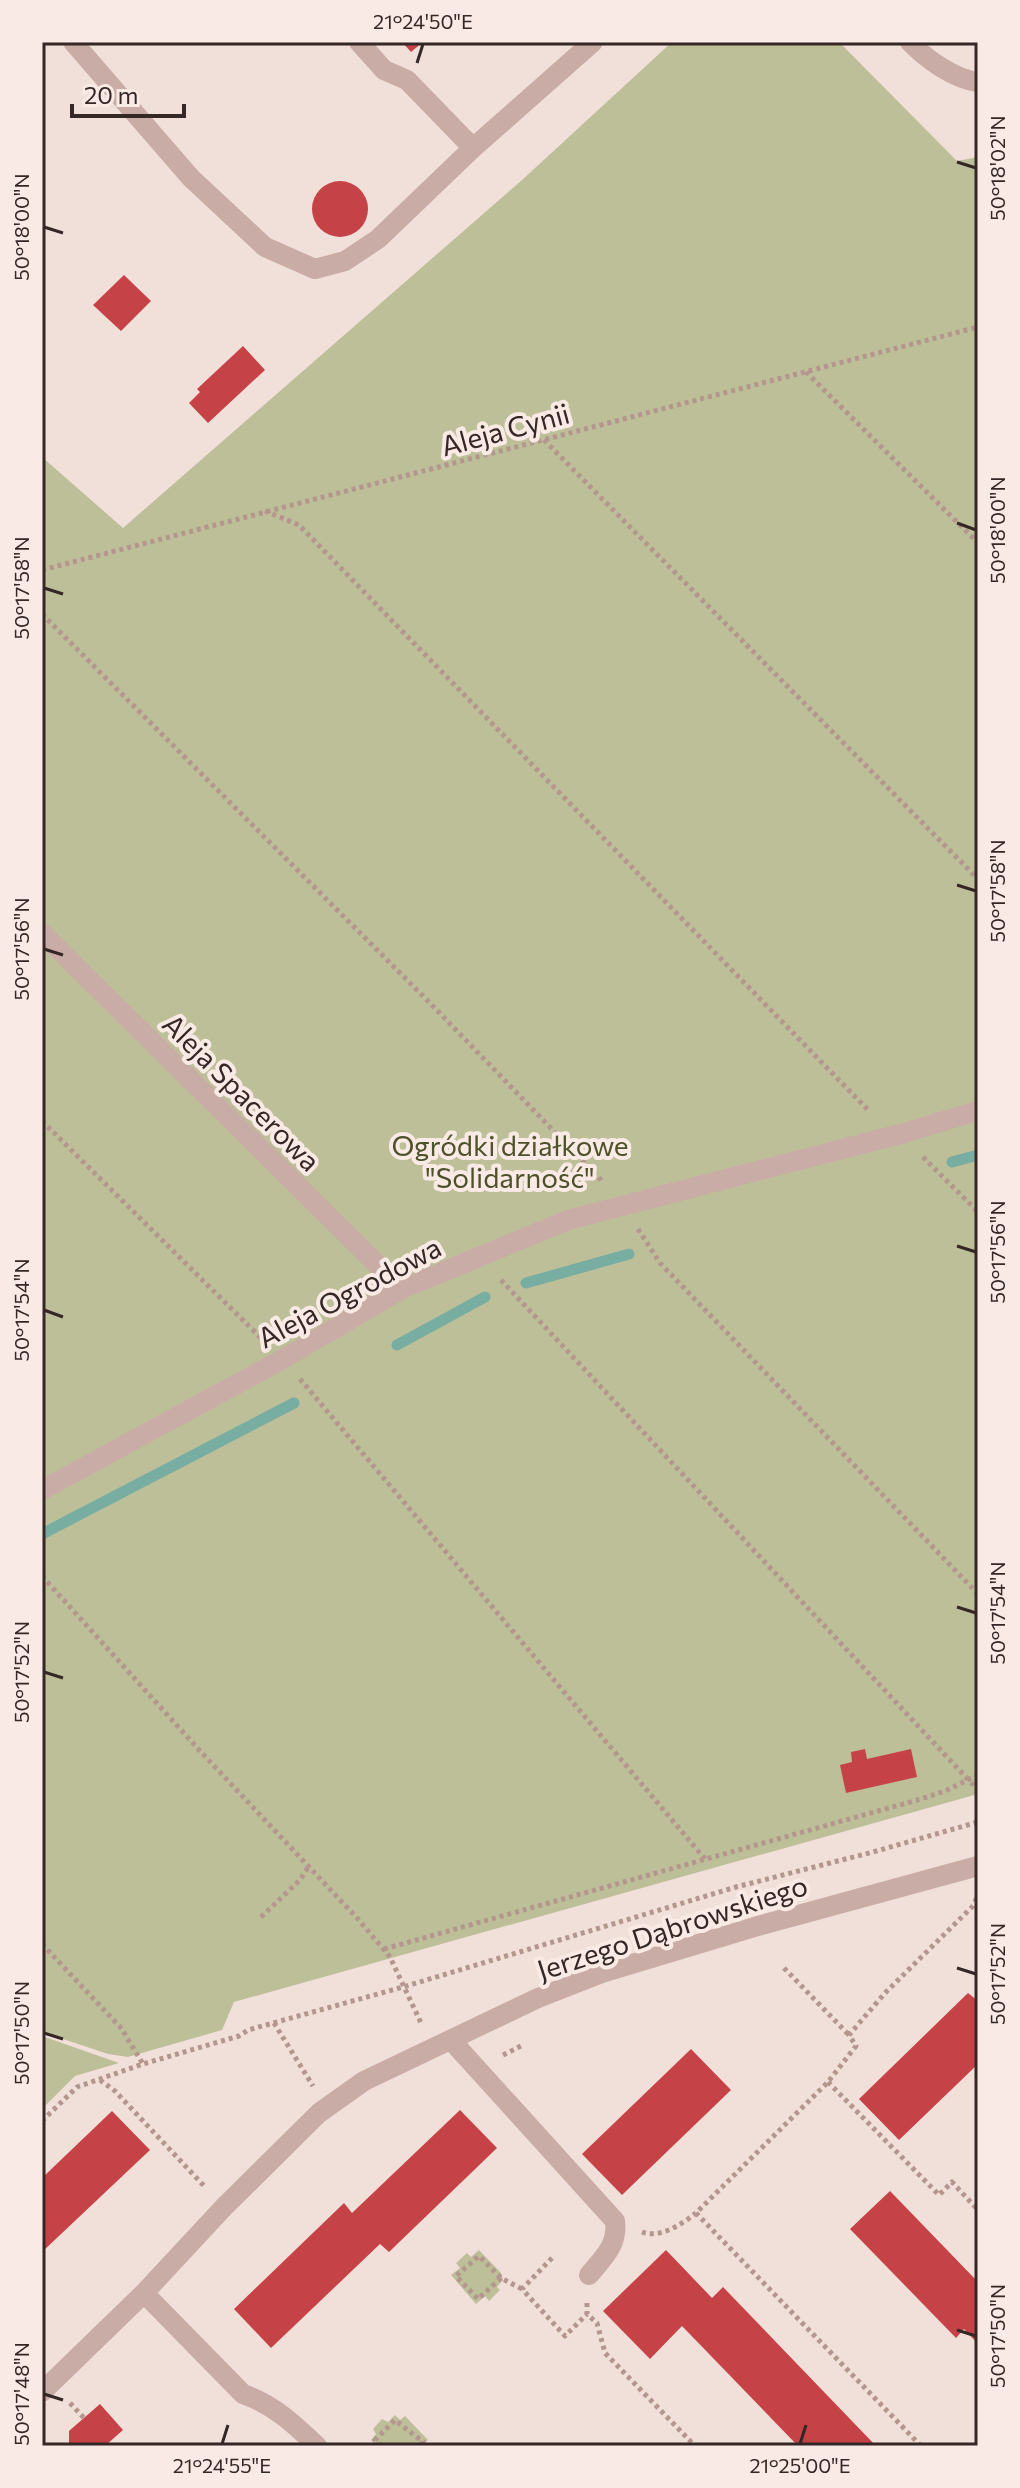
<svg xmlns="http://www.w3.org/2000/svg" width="1020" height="2488" font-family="Commissioner,sans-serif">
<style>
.green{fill:#bdbf99}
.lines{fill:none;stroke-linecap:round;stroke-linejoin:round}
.stream{stroke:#78ada2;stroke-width:11}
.building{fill:#c54346}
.path{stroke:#b4968f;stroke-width:5;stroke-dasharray:4 4;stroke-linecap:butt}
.service{stroke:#c9aca5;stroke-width:20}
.pedestrian{stroke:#c9aca5;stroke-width:20}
.minor{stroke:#c9aca5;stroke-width:20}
.ticks{fill:none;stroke:#342726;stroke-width:3}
.labels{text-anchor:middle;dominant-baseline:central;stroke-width:8;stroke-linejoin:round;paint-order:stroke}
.street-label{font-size:28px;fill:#342726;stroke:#f9eae5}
.park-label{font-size:28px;fill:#4e522a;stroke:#f9eae5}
.neatline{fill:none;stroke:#342726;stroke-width:3}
.ticks-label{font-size:20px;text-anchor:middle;fill:#342726}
</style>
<rect width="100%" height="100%" fill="#f1dfd9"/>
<!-- green -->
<path class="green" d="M672 42H839L957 161 978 157V1794L234 2002 222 2030 128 2057 108 2054 42 2032V457L123 528 522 180Z
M42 2036 119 2063 75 2076 42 2109Z
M479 2250 501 2273 503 2280 497 2287 500 2290 489 2301 485 2296 476 2304 451 2275 460 2268 456 2263 467 2253 471 2257Z
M395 2415 400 2420 405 2416 428 2440 422 2446H377L371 2440 376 2434 373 2429 382 2419 388 2422Z"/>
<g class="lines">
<!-- stream -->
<path class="stream" d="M952 1162 978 1155
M526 1283 629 1254
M397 1345 485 1297
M42 1534 294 1403"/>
</g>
<!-- building -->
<path class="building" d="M402 42H423L411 52Z
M312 209a28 28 0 1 1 56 0a28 28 0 1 1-56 0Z
M124 275 151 301 121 331 93 305Z
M243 346 265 370 208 423 189 403 200 392 197 389Z
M865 1749 867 1759 911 1749 917 1777 846 1793 840 1765 852 1762 851 1752Z
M968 1993 978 2001V2064L899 2140 859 2099Z
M691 2049 731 2090 622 2195 582 2154Z
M460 2110 497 2148 389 2252 380 2244 271 2348 234 2309 344 2203 352 2213Z
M112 2111 150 2150 42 2252V2178Z
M890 2191 978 2282V2344L964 2329 956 2338 850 2229Z
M666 2250 712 2298 723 2287 876 2446H798L682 2326 650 2359 603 2311Z
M100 2404 123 2430 105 2446H69V2431Z"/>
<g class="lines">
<!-- path -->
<path class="path" d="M806 372 978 543
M544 440 978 879
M265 511 299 525 870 1112
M42 570 978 327
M42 614 429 1002 604 1183
M42 1121 263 1340
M923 1157 978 1212
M638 1229 660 1263 978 1594
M501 1280 978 1790
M300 1379 705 1859
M42 1576 200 1751 358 1919 390 1957 422 2025
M261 1917 300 1880 309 1866
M42 1944 121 2028 143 2064
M384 1949 921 1799 945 1791 978 1775
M784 1968 849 2035
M274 2023 313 2086
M503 2055 521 2046
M100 2080 115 2091 205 2187
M828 2082 939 2195 952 2182 978 2210
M42 2121 77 2087 143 2064 239 2036 248 2030 403 1987 736 1887 873 1852 978 1822
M642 2232C660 2239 682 2224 696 2213
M552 2258 522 2289 565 2336 587 2314
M501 2278 478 2299 456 2276 479 2256 501 2278 522 2289
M587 2303V2314L597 2323 605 2353 695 2446
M70 2403 84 2418
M381 2446 375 2440 395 2420 423 2442 419 2446
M921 2446 696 2213 828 2082 856 2046 849 2035 885 1993 973 1906 978 1895"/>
<!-- service -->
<path class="service" d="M73 42 191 178 265 247 315 269 345 261 378 239 473 148 593 42
M359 42 384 70 407 80 473 148
M910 42C926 59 954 79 978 82"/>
<!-- pedestrian -->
<path class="pedestrian" d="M42 933 402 1289
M42 1490 283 1359 402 1289 568 1220 900 1134 978 1111"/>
<!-- minor -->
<path class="minor" d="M451 2040 615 2221C618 2245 604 2257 589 2275
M144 2293 243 2394C274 2405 294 2424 317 2446
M42 2392 144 2293 224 2207 319 2113 364 2081 538 1998 602 1973 758 1926 978 1866"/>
</g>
<!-- ticks -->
<path class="ticks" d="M417 63 423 44M957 162 976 168M44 227 63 233M957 523 976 530M44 588 63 594M957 885 976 891M44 949 63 955M957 1246 976 1252M44 1310 63 1317M957 1607 976 1613M44 1672 63 1678M957 1968 976 1974M44 2033 63 2039M957 2330 976 2336M44 2394 63 2400M222 2444 228 2425M800 2444 806 2425"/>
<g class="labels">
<!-- street labels -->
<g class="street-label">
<text transform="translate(505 429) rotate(-15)">Aleja Cynii</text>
<text transform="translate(242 1092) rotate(45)">Aleja Spacerowa</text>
<text transform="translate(349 1292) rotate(-28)">Aleja Ogrodowa</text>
<text transform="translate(672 1927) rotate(-18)">Jerzego Dąbrowskiego</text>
</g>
<!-- park labels -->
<g class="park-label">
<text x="510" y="1145">Ogródki działkowe<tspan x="510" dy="32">"Solidarność"</tspan></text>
</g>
</g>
<!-- border -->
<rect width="1020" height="2488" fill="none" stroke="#f9eae5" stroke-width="88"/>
<!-- scale -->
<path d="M72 104v12h112v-12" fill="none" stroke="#342726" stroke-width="4"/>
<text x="84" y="104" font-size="24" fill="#342726" stroke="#f9eae5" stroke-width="6" paint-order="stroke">20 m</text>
<rect x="44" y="44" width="932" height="2400" class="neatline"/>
<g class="ticks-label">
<text x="423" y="29">21°24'50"E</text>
<text transform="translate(998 168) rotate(-90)" y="7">50°18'02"N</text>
<text transform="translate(22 227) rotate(-90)" y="7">50°18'00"N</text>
<text transform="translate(998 530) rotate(-90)" y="7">50°18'00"N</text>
<text transform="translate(22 588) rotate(-90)" y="7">50°17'58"N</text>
<text transform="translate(998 891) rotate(-90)" y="7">50°17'58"N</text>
<text transform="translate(22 949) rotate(-90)" y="7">50°17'56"N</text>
<text transform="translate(998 1252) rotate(-90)" y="7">50°17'56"N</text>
<text transform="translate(22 1310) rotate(-90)" y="7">50°17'54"N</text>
<text transform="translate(998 1613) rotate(-90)" y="7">50°17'54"N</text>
<text transform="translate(22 1672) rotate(-90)" y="7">50°17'52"N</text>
<text transform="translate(998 1974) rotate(-90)" y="7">50°17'52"N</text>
<text transform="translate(22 2033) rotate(-90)" y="7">50°17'50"N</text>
<text transform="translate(998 2336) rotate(-90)" y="7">50°17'50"N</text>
<text transform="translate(22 2394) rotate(-90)" y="7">50°17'48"N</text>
<text x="222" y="2473">21°24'55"E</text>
<text x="800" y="2473">21°25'00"E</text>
</g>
</svg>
